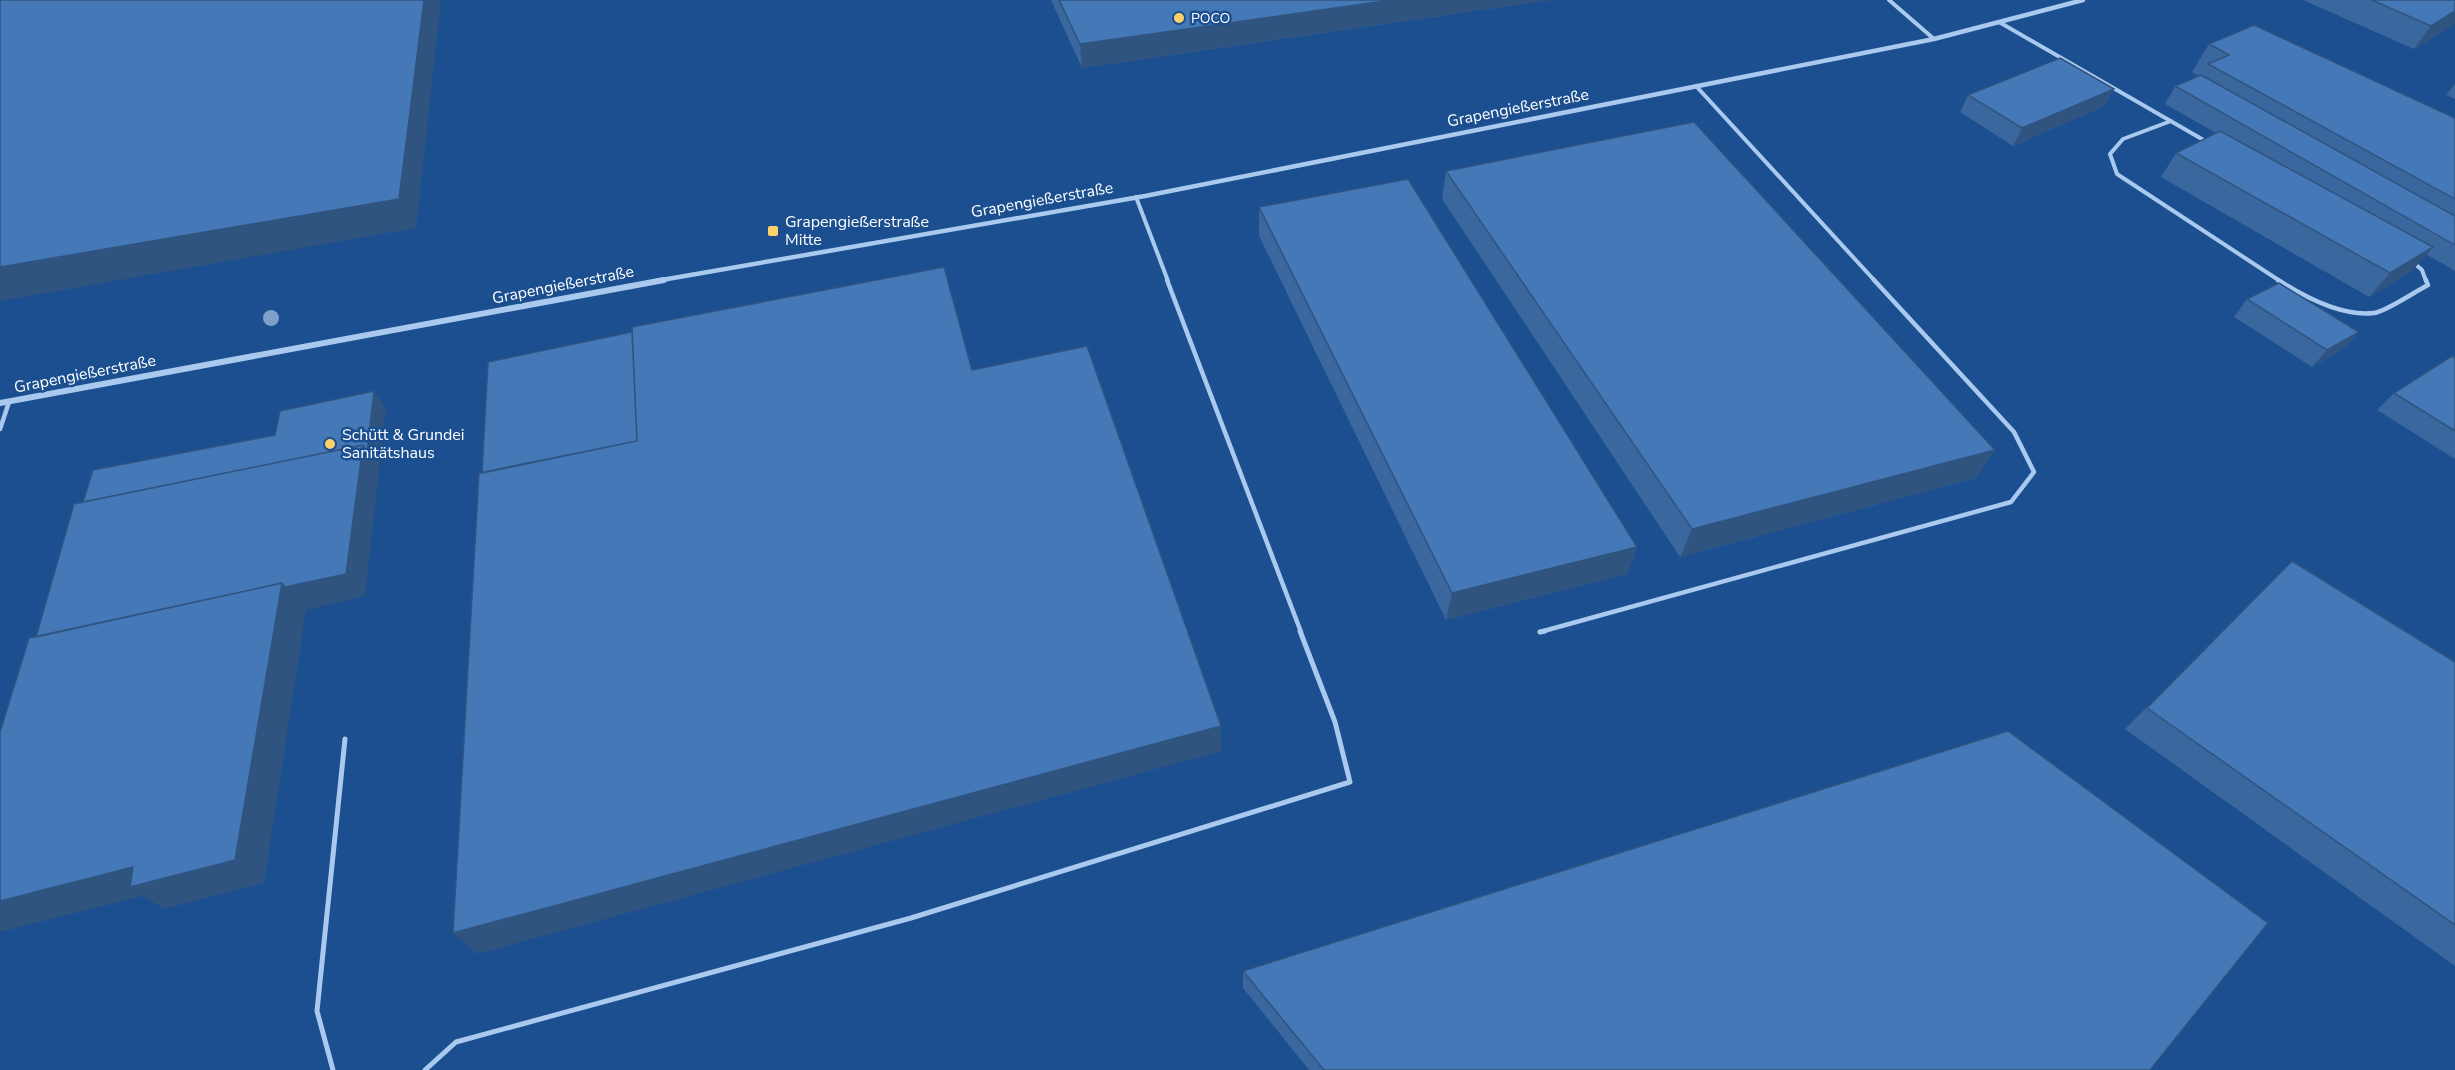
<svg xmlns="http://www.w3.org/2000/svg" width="2455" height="1070" font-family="'Nunito Sans',sans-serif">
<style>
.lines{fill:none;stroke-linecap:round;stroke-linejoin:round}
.lane-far2{stroke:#a9c9ee;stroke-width:4}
.lane-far1{stroke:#a9c9ee;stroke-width:4.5}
.lane{stroke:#a9c9ee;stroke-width:5}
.street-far1{stroke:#a9c9ee;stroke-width:4.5}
.street{stroke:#a9c9ee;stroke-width:6}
.tree{fill:#7ea0ca}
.wall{fill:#3a679d}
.shaded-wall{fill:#305480}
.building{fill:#4478b7;stroke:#305480;stroke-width:1.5}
.poi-dot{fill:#ffd166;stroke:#1b4f8f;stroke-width:2}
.labels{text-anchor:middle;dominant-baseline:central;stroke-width:5;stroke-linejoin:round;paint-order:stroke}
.far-poi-label{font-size:14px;fill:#fff;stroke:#1b4f8f;text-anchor:start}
.street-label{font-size:16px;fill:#fff;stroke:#1b4f8f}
.poi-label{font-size:16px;fill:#fff;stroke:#1b4f8f;text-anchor:start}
</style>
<rect width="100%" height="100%" fill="#1b4f8f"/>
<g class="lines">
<!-- lane-far2 -->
<path class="lane-far2" d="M1889 0 1934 39
M1999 22 2207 142
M1696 86 1875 281
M2171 121 2123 139 2110 154 2117 174 2280 281
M1136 197 1168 281
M2414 263 2422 270 2426 281"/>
<!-- lane-far1 -->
<path class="lane-far1" d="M1167 280 1301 632
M2278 280C2303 296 2342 317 2374 313 2385 312 2416 291 2428 285L2426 280
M0 429 9 402
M1540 632 2011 502 2034 472 2014 432 1874 280"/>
<!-- lane -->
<path class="lane" d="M1540 632 1545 631
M333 1070 317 1011 345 739
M425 1070 456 1042 911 918 1350 782 1335 722 1300 631"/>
<!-- street-far1 -->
<path class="street-far1" d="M656 281 1145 196 1934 39 2083 0"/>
<!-- street -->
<path class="street" d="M0 403 664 280"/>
</g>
<!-- trees -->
<circle class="tree" cx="271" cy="318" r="8"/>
<!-- wall -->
<path class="wall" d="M1051 0H1550L1082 68Z
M2303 0H2455V24L2414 49Z
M2209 44 2455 118V271L2426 254 2412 271 2369 297 2161 177 2176 153 2216 133 2165 104 2175 86 2199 76 2192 72Z
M2455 84V99L2446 95Z
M1968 95 2104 106 2013 146 1960 112Z
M1446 171 1995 450 1976 478 1680 557 1442 199Z
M1259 207 1637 547 1627 574 1446 620 1259 236Z
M2247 299 2359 332 2343 349 2312 367 2234 317Z
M2455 358V459L2377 410 2394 393Z
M2292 561 2455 662V966L2125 729Z
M1243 971 2150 1070H1309L1243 988Z"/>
<!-- shaded-wall -->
<path class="shaded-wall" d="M424 0H441L416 228 0 301V267Z
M1392 0H1550L1082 68 1080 44Z
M2455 11V24L2414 49 2431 26Z
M2114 89 2104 106 2013 146 2022 128Z
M2433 247 2412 271 2369 297 2390 273Z
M2359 332 2343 349 2312 367 2327 350Z
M374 391 386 408 365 596 306 610 264 883 164 909 143 896 0 932V901L282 583Z
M1995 450 1976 478 1680 557 1692 529Z
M1637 547 1627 574 1446 620 1452 593Z
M1221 726 1222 751 477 954 453 933Z"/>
<!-- building -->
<path class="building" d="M0 0H424L399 199 0 267Z
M1059 0H1392L1080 44Z
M2372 0H2455V11L2431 26Z
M2254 25 2455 118V199L2208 64 2229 55 2209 44Z
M2060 58 2114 89 2022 128 1968 95Z
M2201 75 2455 216V245L2175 86Z
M1694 122 1995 450 1692 529 1446 171Z
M2220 131 2433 247 2390 273 2176 153Z
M1408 179 1637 547 1452 593 1259 207Z
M944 267 972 370 1087 346 1221 726 453 933 479 473 637 441 632 327Z
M2279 283 2359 332 2327 350 2247 299Z
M632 332 637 441 482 473 488 362Z
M2452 356 2455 358V431L2394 393Z
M374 391 367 452 363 445 83 502 93 470 275 435 280 411Z
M363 445 346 574 285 587 282 583 36 637 74 504Z
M2292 561 2455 662V925L2147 708Z
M282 583 235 860 130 887 133 867 0 901V732L29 638Z
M2008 731 2268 923 2150 1070H1324L1243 971Z"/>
<!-- markers -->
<g class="poi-dot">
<circle cx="1179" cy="18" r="6"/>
<rect x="767" y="225" width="12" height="12" rx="3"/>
<circle cx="330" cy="444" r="6"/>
</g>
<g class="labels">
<!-- far-poi labels -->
<g class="far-poi-label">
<text x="1191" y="18">POCO</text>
</g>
<!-- street labels -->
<g class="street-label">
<text transform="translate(1518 108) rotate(-11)">Grapengießerstraße</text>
<text transform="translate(1042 200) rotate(-10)">Grapengießerstraße</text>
<text transform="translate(563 285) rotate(-11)">Grapengießerstraße</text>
<text transform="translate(85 374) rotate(-11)">Grapengießerstraße</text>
</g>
<!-- poi labels -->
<g class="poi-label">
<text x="785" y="222">Grapengießerstraße<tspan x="785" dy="18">Mitte</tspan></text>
<text x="342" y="435">Schütt &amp; Grundei<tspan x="342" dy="18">Sanitätshaus</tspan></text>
</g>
</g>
</svg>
